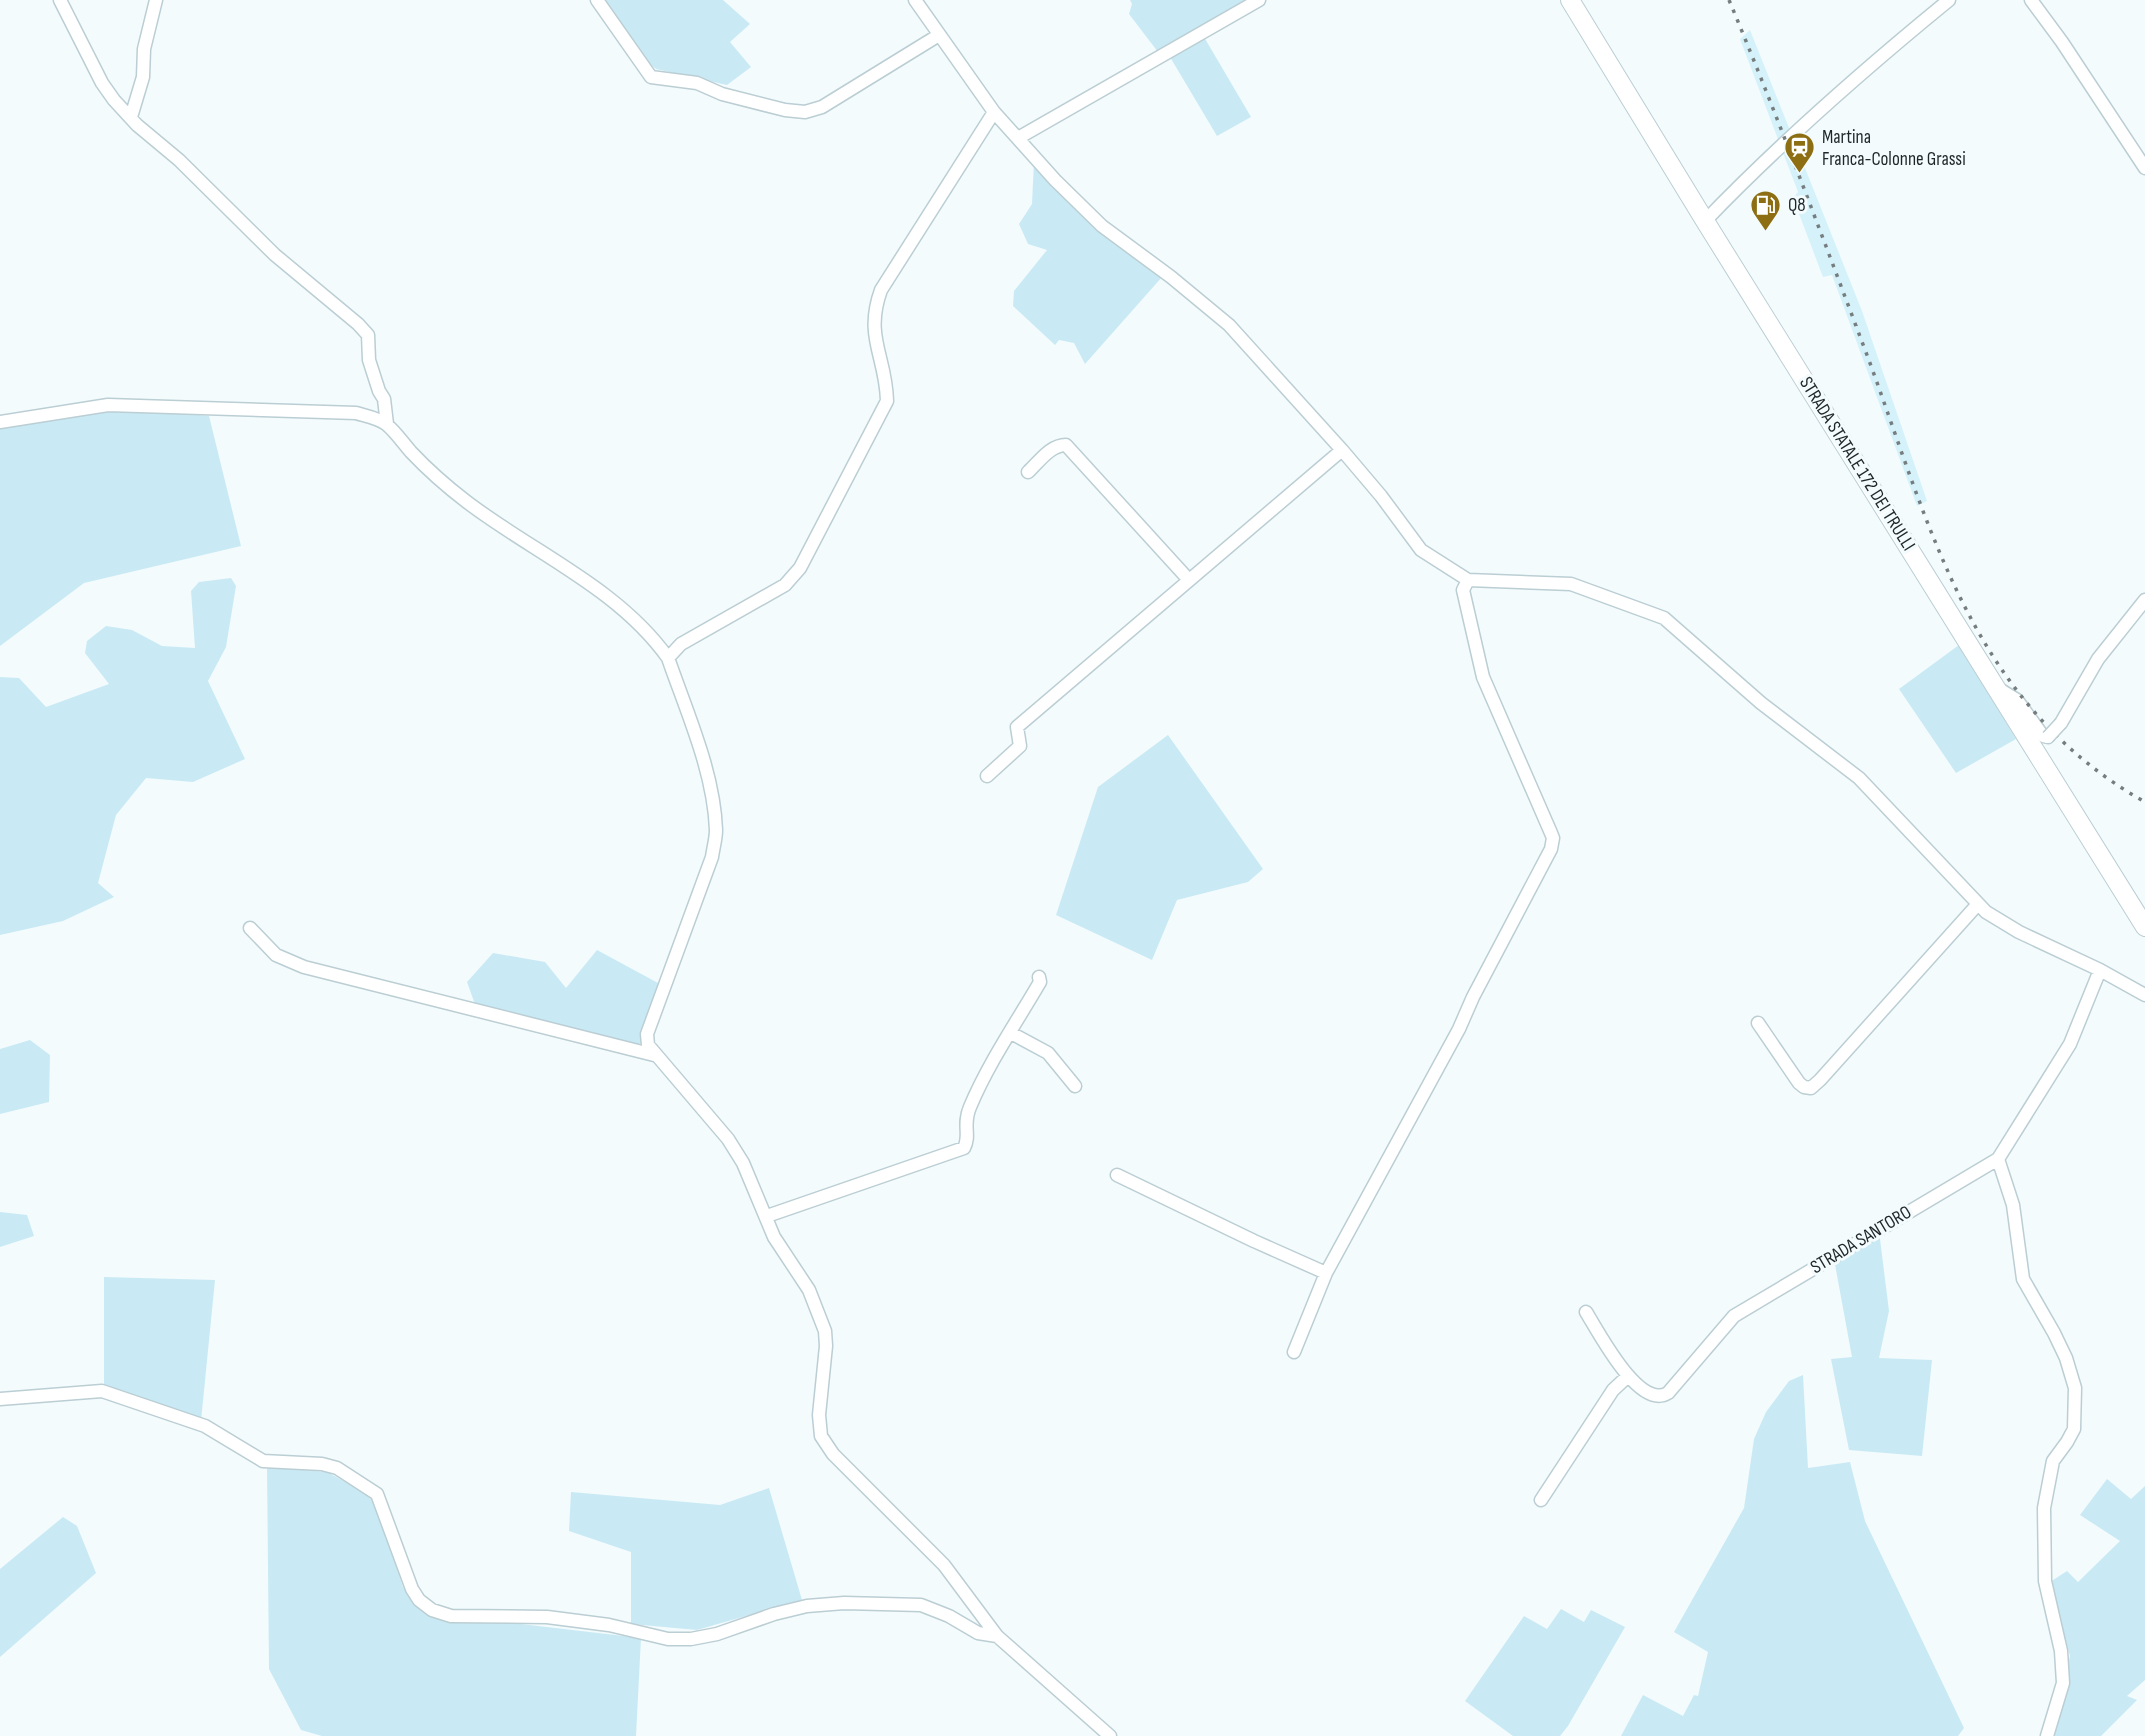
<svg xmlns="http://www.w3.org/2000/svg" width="2145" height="1736" font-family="'Sofia Sans Condensed',sans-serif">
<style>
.built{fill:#d5f2fb}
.green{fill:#c9eaf5}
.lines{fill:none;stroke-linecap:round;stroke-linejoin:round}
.minor-casing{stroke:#bbced4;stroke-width:15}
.primary-casing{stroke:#bbced4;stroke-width:20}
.minor{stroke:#fff;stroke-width:12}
.primary{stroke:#fff;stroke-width:18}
.rail{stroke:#757d7f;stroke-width:3.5;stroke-dasharray:3.5 7;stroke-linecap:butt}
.minor-bridge-casing{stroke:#bbced4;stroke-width:15;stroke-linecap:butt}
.minor-bridge{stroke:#fff;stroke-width:12}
.labels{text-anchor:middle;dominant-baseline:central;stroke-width:6;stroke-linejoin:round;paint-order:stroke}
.poi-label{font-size:19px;fill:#1f2629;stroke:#f3fbfd;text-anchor:start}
.street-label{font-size:19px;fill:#1f2629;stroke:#f3fbfd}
</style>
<rect width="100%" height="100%" fill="#f3fbfd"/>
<!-- built -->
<path class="built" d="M1750 30 1862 311 1927 501 1917 506 1832 275 1823 277 1793 198 1798 192 1740 39Z"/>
<!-- green -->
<path class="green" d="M604 0H723L750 24 730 42 751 67 727 85 656 69 643 58Z
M1130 0H1256L1204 37 1251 117 1217 136 1170 57 1158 52 1129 14 1132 4Z
M1034 161 1162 277 1085 364 1074 343 1059 340 1055 345 1013 306 1014 291 1047 250 1028 244 1019 224 1032 204Z
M99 406 209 416 241 546 84 583 0 646V429Z
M231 578 236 586 226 647 208 681 245 759 193 782 146 778 116 815 98 883 114 897 63 921 0 935V677L19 678 46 707 109 684 85 653 87 641 106 626 132 630 162 646 195 648 191 591 199 582Z
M1959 645 2016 739 1956 773 1899 689Z
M1168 735 1263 869 1248 882 1177 900 1152 960 1056 915 1098 787Z
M597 950 658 983 644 1041 637 1045 476 1007 467 982 493 953 545 962 566 988Z
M30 1040 50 1055 49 1102 0 1114V1049Z
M0 1212 27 1215 34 1236 0 1247Z
M1879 1231 1889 1311 1879 1358 1932 1360 1922 1456 1849 1450 1831 1359 1852 1357 1834 1259Z
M104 1277 215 1280 201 1421 104 1385Z
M1803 1375 1808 1468 1850 1462 1865 1521 1964 1728 1958 1736H1621L1643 1695 1683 1716 1694 1695 1698 1696 1708 1652 1674 1632 1744 1508 1754 1439 1766 1412 1789 1381Z
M267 1467 327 1472 362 1491 376 1504 403 1587 427 1613 641 1638 636 1736H322L301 1730 269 1669Z
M2107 1479 2131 1499 2145 1486V1680L2127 1696 2137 1700 2101 1736H2052L2070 1656 2050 1582 2067 1571 2078 1582 2120 1541 2080 1515Z
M769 1488 802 1600 697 1630 631 1624V1552L569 1531 571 1492 720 1505Z
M63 1517 77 1526 96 1573 0 1657V1569Z
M1561 1609 1584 1622 1591 1610 1625 1627 1568 1726 1560 1736H1513L1465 1701 1524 1616 1547 1629Z"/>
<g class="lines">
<defs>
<path id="minor" d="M60 0 102 83 114 100 137 125 179 160 275 255 358 324 368 335 369 360 379 391 384 399 387 424
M597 0 651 77 697 83 722 94 785 110 805 112 822 107 939 35
M915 0 994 112 1055 180 1102 226 1171 277 1229 325 1342 450 1381 496 1421 550 1468 580 1571 584 1664 618 1761 703 1859 778 1986 912 2019 932 2100 970 2145 995
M2031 0 2062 42 2145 168
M131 117 143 77 144 49 156 0
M1018 138 1259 0
M1705 221C1783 140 1862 71 1949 0
M0 422 108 405 356 413C366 416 378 418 386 424 395 431 403 443 411 452 428 470 446 486 467 502 534 553 618 588 668 658 687 713 714 772 716 830 716 839 713 849 712 857L647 1034 648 1045 728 1139 743 1163 774 1237 809 1290 825 1331 826 1346 819 1415 821 1436 833 1454 944 1565 997 1636 1110 1736
M1028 472C1039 462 1050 445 1066 445L1189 580
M668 658 681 644 785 585 800 568 887 401C886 356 864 337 881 290L994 112
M1999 689 2017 700 2043 736 2048 737
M2061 723 2098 659 2145 600
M987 776 1020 746 1017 727 1342 450
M250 928 276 955 304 967 654 1055
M1758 1023 1799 1083 1804 1087 1811 1088 1820 1080 1978 904
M1011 1033 1048 1053 1075 1086
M1998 1159 2013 1205 2023 1279 2054 1333 2066 1358 2075 1388 2074 1429 2067 1442 2053 1461 2044 1508 2045 1581 2061 1651 2063 1683 2047 1736
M1117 1175 1254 1241 1326 1273
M767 1216 964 1148C971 1135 962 1125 970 1107 988 1064 1016 1023 1040 982L1039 977
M1586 1312C1598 1331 1639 1411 1668 1393L1734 1316 1998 1159 2070 1044 2100 970
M1294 1352 1326 1273 1459 1029 1473 997 1551 849 1553 838 1551 833 1483 677 1463 590 1468 580
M0 1399 102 1391 205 1426 263 1461 322 1464 337 1468 377 1494 412 1589 419 1600 432 1610 451 1616 547 1617 609 1625 668 1639H691L717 1634 774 1614 807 1606 844 1603 921 1605 949 1616 978 1633 997 1636
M1541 1500 1613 1390 1628 1376"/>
<path id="primary" d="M1570 0 1705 221 2145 927"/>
</defs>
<!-- minor casing -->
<use href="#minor" class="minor-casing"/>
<!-- primary casing -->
<use href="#primary" class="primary-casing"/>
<!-- minor -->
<use href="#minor" class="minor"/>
<!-- primary -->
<use href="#primary" class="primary"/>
<!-- rail -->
<path class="rail" d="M1729 0C1778 117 1822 236 1867 355 1931 528 1971 704 2145 802"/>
<defs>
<path id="minor-bridge" d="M2048 737 2061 723"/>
</defs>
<!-- minor-bridge casing -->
<use href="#minor-bridge" class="minor-bridge-casing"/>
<!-- minor-bridge -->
<use href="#minor-bridge" class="minor-bridge"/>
</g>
<!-- icons -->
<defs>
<symbol id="station-pin" viewBox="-11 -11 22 30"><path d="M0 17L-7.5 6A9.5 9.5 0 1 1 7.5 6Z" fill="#8d6e12" stroke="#f3fbfd"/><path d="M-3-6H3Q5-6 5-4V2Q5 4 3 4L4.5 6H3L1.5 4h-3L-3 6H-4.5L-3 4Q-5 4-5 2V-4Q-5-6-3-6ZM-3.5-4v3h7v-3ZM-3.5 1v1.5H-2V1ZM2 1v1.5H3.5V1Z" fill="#fff"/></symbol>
<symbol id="fuel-pin" viewBox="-11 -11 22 30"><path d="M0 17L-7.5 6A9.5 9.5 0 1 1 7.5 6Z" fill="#8d6e12" stroke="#f3fbfd"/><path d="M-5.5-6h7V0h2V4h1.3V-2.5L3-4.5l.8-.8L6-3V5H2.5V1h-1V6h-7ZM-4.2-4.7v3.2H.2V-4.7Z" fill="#fff"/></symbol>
</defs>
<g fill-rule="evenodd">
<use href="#station-pin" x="1782" y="130" width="35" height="47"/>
<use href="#fuel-pin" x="1748" y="188" width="35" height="47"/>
</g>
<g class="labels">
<!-- poi labels -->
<g class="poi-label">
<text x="1822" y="137">Martina<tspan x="1822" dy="22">Franca-Colonne Grassi</tspan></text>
<text x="1788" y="205">Q8</text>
</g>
<!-- street labels -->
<g class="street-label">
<text transform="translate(1857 464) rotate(58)">STRADA STATALE 172 DEI TRULLI</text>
<text transform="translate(1861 1240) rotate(-31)">STRADA SANTORO</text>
</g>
</g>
</svg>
